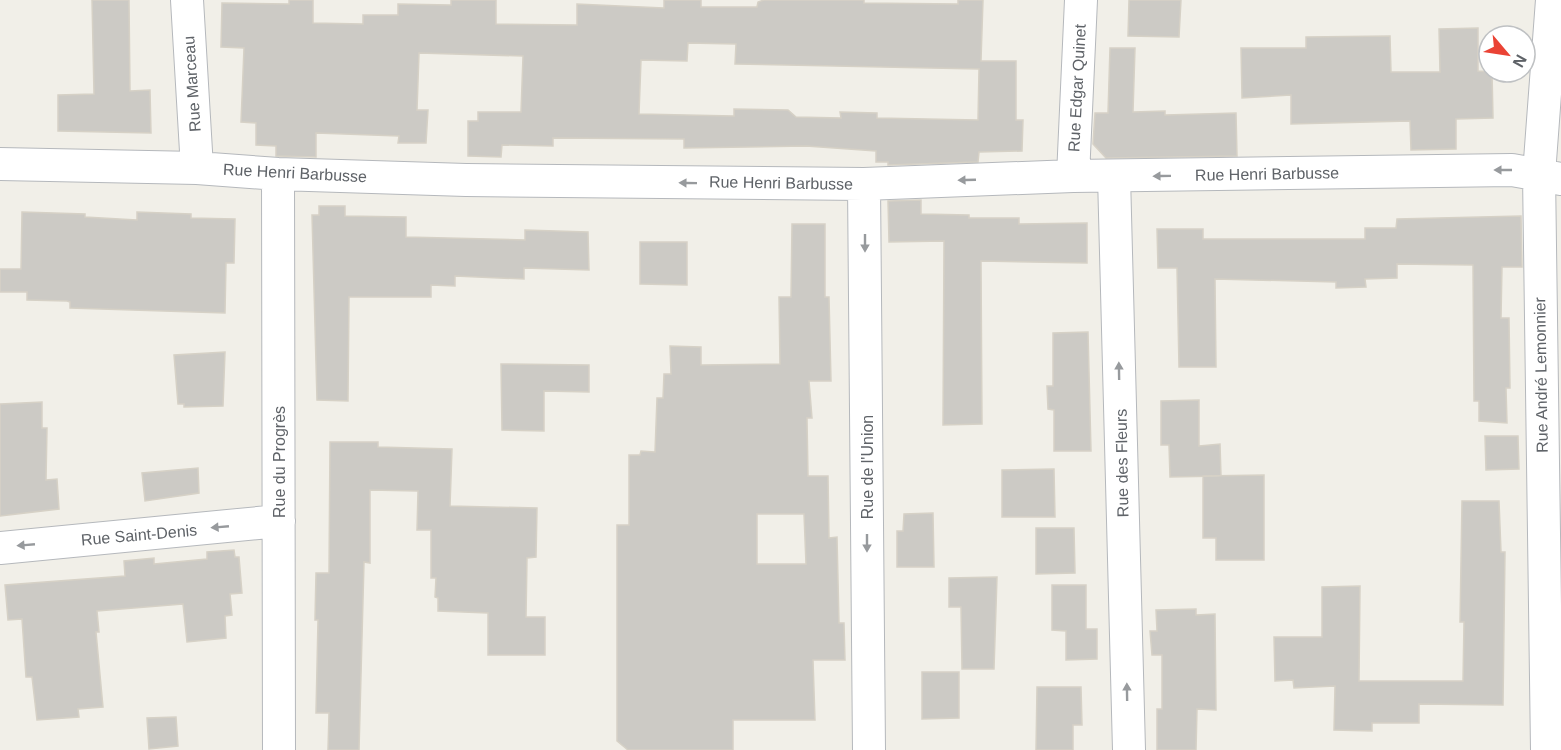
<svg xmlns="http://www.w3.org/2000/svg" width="1561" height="750" font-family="Arial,sans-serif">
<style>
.building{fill:#cccac5;stroke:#d6d1c6;stroke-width:1.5;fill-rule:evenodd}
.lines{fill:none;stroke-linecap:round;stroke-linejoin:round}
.minor-casing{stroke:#b5b8bc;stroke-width:34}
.minor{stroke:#fff;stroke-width:32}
.oneway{fill:#979a9d}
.labels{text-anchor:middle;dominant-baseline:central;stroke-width:4.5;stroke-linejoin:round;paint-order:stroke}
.street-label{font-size:16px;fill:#5f6368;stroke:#fff}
</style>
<rect width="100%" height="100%" fill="#f1efe8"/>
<!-- building -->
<path class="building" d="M92 0H129L130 91 150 90 151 133 58 131V95L94 94Z
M289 0H313V23L363 24V15H398V4L451 5V0H496V24L577 25V4L664 8V0H701V7H757L758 2 764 0H864V3L958 4V0H983L981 61H1016V120H1023L1022 151 979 152 978 162 888 165V162H876V151L806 146 684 148V139L553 138V146L502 145 501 157 468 156V121H478V112H521L523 56 419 53 417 110H428L426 143H398L399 136 316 133V157L276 156V146L256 145V123L241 122 244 48 221 47 222 3 289 4ZM688 43 736 44 735 64 979 69 978 120 877 118V113L840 112 841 118 796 117 788 110 734 109V116L639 114 641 60 687 61Z
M1129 0H1181L1179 37 1128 36Z
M1478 28V71L1492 72 1493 118 1456 119V149L1411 150 1410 121 1291 124V95L1242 98 1241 48H1306V37L1390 36 1391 72H1440L1439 29Z
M1110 48H1135L1133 112 1165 111V115L1236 113 1237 156 1106 158 1093 144 1095 113H1108Z
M921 200V214L969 215V218H1019V224L1087 223V263L981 261 982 424 943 425 944 241 889 242 888 201Z
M319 206H345V216L406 217V237L525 240V230L588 232 589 270 524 268V279L455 276V286L431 285V297H349L348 401 317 400 312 215H319Z
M22 212 85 214V217L137 220V212L191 214V218L235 219 234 263H226L225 313 70 308V302L67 301 27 300V292H0V269H21Z
M1521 216 1522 267H1502L1501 318H1509L1510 388H1506L1507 423 1479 421V401H1474L1473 265 1397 264V278L1365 279 1366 287 1336 288V282L1215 279 1216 367H1179L1177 268H1158L1157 229H1203V239H1365V228H1396L1397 219Z
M792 224H825V297H829L831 381H809L812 418H807L808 476H828L829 538 837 537 839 623H844L845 660H813L815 720H733V750H628L617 741V525H629V455H640L641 451 655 452 657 398H663L664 374H671L670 346 701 347V365L780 364 779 297H791ZM757 514H804L806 564H757Z
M640 242H687V285L640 284Z
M1088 332 1091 451H1054V410L1048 409 1047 386H1053V333Z
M225 352 223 406 184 407V404H178L174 355Z
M501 364 589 365V392L544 391V431L502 430Z
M1199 400V446L1220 444 1221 476 1170 477 1169 445H1161V401Z
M42 402V428H47L46 480 57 479 59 509 0 516V404Z
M1485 436H1518L1519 469 1486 470Z
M330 442H378V447L452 449 450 506 537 508 536 557 527 558 526 617H545V655H488V613L438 611V598L435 597 436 578H431V530H417L418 491 370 490V563L364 562 359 750H328L329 713H316L318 620H315L316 573H329Z
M198 468 199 493 145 501 142 473Z
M1054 469 1055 517H1002V470Z
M1264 475V560H1216V538H1203V476Z
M1462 501H1499L1501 552H1505L1503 705 1419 704V723H1372V731L1334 730 1335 686 1294 688 1293 680 1275 681 1274 637H1322V587L1360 586 1359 681H1463L1464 622H1460Z
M933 513 934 567H897V531H903L904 514Z
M1036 528H1074L1075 573 1036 574Z
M234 550 235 557H239L242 593 230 594 232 615 225 616 226 638 187 642 183 604 97 611 99 632H96L103 707 78 709 79 717 37 720 32 677H26L22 619 8 620 5 585 125 576 124 561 154 558V564L207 559V552Z
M997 577 994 669H962L961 607H949V578Z
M1052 585H1086V629H1097V659L1066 660V631L1052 630Z
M1196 609V615L1215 614 1216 710 1197 709 1196 750H1157V709H1162V655H1152L1150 631H1157L1156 610Z
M922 672H959V718L922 719Z
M1037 687H1081L1082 725H1073V750H1036Z
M176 717 178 746 149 749 147 718Z"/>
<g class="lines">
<defs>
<path id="minor" d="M187 0 197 168
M0 164 197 168 278 174 466 180 864 184 1073 176 1512 170 1561 179
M278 174 279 750
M1073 176 1081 0
M1114 176 1129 750
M864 184 869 750
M0 548 279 521
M1547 750 1539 174 1552 0"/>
</defs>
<!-- minor casing -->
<use href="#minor" class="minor-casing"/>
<!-- minor -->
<use href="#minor" class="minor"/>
</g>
<!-- one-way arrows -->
<defs><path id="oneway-solid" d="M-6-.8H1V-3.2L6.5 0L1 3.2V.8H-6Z" transform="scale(1.5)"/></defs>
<g class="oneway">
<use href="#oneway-solid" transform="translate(1503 170) rotate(-180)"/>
<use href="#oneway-solid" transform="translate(1162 176) rotate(179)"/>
<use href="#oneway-solid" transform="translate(967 180) rotate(178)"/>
<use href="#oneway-solid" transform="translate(688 183) rotate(-179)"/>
<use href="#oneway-solid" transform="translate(865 243) rotate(90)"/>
<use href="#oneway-solid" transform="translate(1119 371) rotate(-91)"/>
<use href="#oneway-solid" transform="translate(220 527) rotate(175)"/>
<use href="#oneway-solid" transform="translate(867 543) rotate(90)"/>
<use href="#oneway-solid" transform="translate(26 545) rotate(175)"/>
<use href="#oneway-solid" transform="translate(1127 692) rotate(-91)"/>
</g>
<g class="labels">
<!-- street labels -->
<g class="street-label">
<text transform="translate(192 84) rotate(-94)">Rue Marceau</text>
<text transform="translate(1077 88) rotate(-87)">Rue Edgar Quinet</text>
<text transform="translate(295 173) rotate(3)">Rue Henri Barbusse</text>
<text transform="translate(1267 174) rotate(-1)">Rue Henri Barbusse</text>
<text transform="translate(781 183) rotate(1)">Rue Henri Barbusse</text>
<text transform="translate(1541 375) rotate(-91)">Rue André Lemonnier</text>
<text transform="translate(279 462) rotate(-90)">Rue du Progrès</text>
<text transform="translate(1122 463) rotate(-91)">Rue des Fleurs</text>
<text transform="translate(867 467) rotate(-90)">Rue de l'Union</text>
<text transform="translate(139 535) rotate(-5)">Rue Saint-Denis</text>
</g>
</g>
<!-- north arrow -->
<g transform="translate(1507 54) rotate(119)"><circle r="28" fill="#ffffff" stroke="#bfc1c3" stroke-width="1.5"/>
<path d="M0-4.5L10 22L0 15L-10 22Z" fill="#ea4335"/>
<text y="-9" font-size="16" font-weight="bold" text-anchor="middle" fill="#5f6368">N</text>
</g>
</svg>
